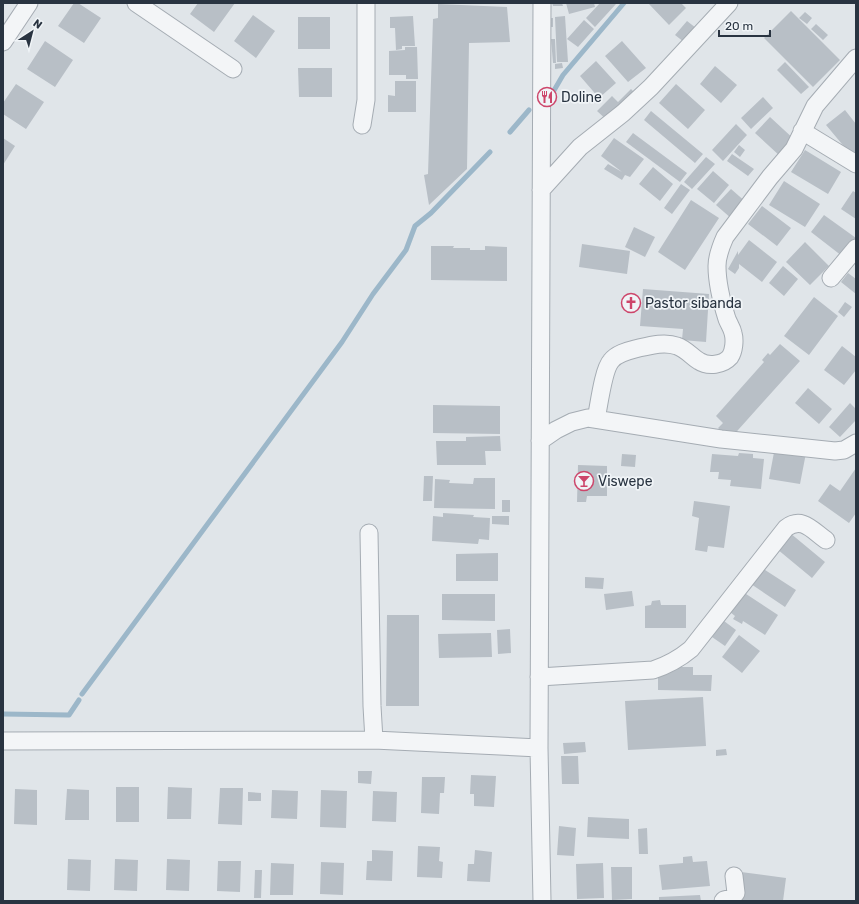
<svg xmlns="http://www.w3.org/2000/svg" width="859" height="904" font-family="Rubik,sans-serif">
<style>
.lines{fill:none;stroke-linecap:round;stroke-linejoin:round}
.stream{stroke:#9cb7c9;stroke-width:5}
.building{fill:#b8bfc6}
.minor-casing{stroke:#a5acb3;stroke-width:19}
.minor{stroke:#f3f5f7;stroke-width:17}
.labels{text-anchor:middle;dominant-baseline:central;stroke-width:3.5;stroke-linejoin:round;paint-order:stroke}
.poi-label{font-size:14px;fill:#293441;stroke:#f0f4f7;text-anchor:start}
</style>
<rect width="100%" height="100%" fill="#e0e5e9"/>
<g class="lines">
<!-- stream -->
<path class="stream" d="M549 99 563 75 624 3
M510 132 529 110
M82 694 342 342 373 294 406 250 415 226 431 213 490 152
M3 714 69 715 79 700"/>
</g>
<!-- building -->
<path class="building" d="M74 3H78L101 18 84 43 58 26Z
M198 3H235L214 32 190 14Z
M552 3H562L563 6H553Z
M566 3H594L595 7 569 14Z
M600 3H615L616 4 595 27 586 18Z
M648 3H681L686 8 669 25Z
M438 4 507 7 510 42 469 43 467 169 429 205 424 175 428 174 433 19 438 18Z
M791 11 840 60 813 87 764 38Z
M805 12 812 18 807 24 799 18Z
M253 15 275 31 256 58 234 41Z
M413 16 415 46H402V49L396 50 395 28H390V17Z
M565 16 568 62H557L555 17Z
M298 17H330V49H298Z
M550 18H553V27H549Z
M584 20 594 29 578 47 567 39Z
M687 21 696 28 684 42 675 35Z
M816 24 828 35 823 40 811 29Z
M551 39H555L556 63H553Z
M45 41 73 60 55 87 27 69Z
M622 41 646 68 628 82 605 56Z
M405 47H417L418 79H406V75H389V51L405 50Z
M596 61 616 83 599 98 580 76Z
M785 62 809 87 801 94 777 70Z
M562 63 563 68 555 69V64Z
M715 66 737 85 721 103 700 84Z
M298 68H332V97H299Z
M395 81H416V112H388V95L395 96Z
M16 84 44 102 26 129 3 114V103Z
M676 84 705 110 688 129 659 103Z
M631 89 637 95 609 122 597 111 612 96 618 102Z
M763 97 773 108 751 129 741 118Z
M845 110 856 124V153L852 156 826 125Z
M651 111 703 154 695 163 644 120Z
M770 117 796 141 781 157 755 133Z
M736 124 747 135 723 161 712 150Z
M633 133 687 173 680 182 626 142Z
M3 138 15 146 3 165Z
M614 138 644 159 630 177 625 175 622 180 604 169 608 164 622 172 601 156Z
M739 145 745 150 740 157 734 152Z
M805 150 841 172 828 194 791 172Z
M732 154 754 169 748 176 727 161Z
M706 157 715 164 692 189 684 182Z
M653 167 673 184 660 201 639 184Z
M713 171 729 185 714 203 697 189Z
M784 181 820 204 805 227 769 205Z
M681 184 690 190 672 214 664 208Z
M731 189 747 203 732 219 716 205Z
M853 191 856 193V219L841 209Z
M691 200 719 218 685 270 658 252Z
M762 206 791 228 777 246 748 224Z
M824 215 856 238 842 256 811 232Z
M634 227 655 237 645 257 625 247Z
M749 240 777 262 762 282 739 264V268L735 274 728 269 738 251V255Z
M805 242 829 266 810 285 786 262Z
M582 244 630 251 627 274 579 267Z
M431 246H454L453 248H470V250H485V246L507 247V281L431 280Z
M783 266 798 279 784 296 769 283Z
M848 273 856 279V294L841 282Z
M643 289 709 294 706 342 682 340 683 329 640 326Z
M814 297 838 316 809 355 784 336Z
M845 302 852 307 844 317 838 312Z
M780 344 800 361 730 439 718 428 723 423 716 416 764 362 762 360 768 353 770 355Z
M842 346 856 357V370L844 385 824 370Z
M808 388 832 409 819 424 795 403Z
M850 403 856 409V420L840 437 829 427Z
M433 405 500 406V434L433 433Z
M500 436 501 451H485L486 465H437L436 441H466V437Z
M775 447 806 453 800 484 769 479Z
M739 453 753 454V458L764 459 761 489 730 486 731 480 718 479 719 472H710L712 454 738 456Z
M622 454 636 455 635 467 621 466Z
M578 465 607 466V496H587L586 502H577Z
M856 468V513L849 523 818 501 830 484 840 491Z
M424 476H433L432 501H423Z
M474 478H495V509L434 508 435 479 450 480 449 483 473 484Z
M502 500H510V512H502Z
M694 501 730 506 724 548 708 546 707 552 695 550 699 518 692 516Z
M443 513 474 515 473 517 490 518 489 540 479 539 478 544 432 541 433 516 443 517Z
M492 516H509V525L492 524Z
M790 533 825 562 812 578 777 549Z
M498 553V581H456V554Z
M762 568 796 590 785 607 751 584Z
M585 577 604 578 603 589 585 588Z
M632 591 634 606 606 610 604 594Z
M743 592 778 615 765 635 743 621 742 624 733 619 735 616 730 612Z
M442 594H495V621L442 620Z
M660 600 661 605H686V628H645V606L651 605 652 601Z
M387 615H419V706H386Z
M724 621 736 630 725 646 712 637Z
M510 629 511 653 498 654 497 630Z
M491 633 492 657 439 658 438 634Z
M739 635 760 651 742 673 722 657Z
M664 667H693V675H712L711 691 658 690V674Z
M703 697 706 746 628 750 625 701Z
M585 742 586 752 564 754 563 743Z
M726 749 727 755 716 756V750Z
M561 756H578L579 784H562Z
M358 771H372L371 784 358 783Z
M471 775 496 776 494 807 474 806V794H470Z
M422 777H445L444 793H440L439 814 421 813Z
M116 787H139V822H116Z
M168 787 192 788 191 819H167Z
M220 788H243L242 825 218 824Z
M15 789 37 790V825L14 824Z
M67 789 89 790V820H65Z
M272 790 298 791 297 819 271 818Z
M321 790 347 791 346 828 320 827Z
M373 791 397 792 396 822 372 821Z
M248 792 261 793V801H248Z
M588 817 629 819V839L587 837Z
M559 826 576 828 574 856 557 855Z
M647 828 648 854H639L638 829Z
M418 846 440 847 439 861 443 862 442 878 417 877Z
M372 850 393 851 392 881 366 880 367 861H372Z
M475 850 492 852 490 882 467 881 468 864H474Z
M692 856 693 862 707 861 710 886 662 890 659 865 683 863V857Z
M68 859 91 860 90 891 67 890Z
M115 859 138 860 137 891 114 890Z
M167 859 190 860 189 891 166 890Z
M218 861H241L240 892 217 891Z
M321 862 344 863 343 895 320 894Z
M271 863 294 864 293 895H270Z
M603 863 604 898 577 899 576 864Z
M611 867H632V899L612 900Z
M255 870H262L261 898H254Z
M741 872 786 878 783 901H737Z
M700 895 701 901H659V897Z"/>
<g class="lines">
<defs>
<path id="minor" d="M136 3 233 69
M3 42 29 3
M362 125 366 100V3
M802 131 856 164
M541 190 580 147 623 113 651 87 729 3
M831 278 856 248
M596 419C599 406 603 370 611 361 616 354 627 351 635 349 648 346 664 341 677 346 686 349 692 357 699 361 708 367 723 365 730 357 734 351 735 340 733 333 732 328 729 324 727 319 722 303 717 283 717 266 717 256 721 246 725 237L770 177 794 149 815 106 856 58
M540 441 556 430 572 422 588 418 721 439 835 451 844 450 856 443
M369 533 372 706 374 740
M539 677 653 670C668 665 679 659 691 649L786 528C802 516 812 530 826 540
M3 741 374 740 539 748
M542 901 539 748 542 3
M723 901 724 900 732 898 736 893 734 876"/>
</defs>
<!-- minor casing -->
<use href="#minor" class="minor-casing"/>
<!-- minor -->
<use href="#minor" class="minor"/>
</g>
<!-- icons -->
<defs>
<symbol id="restaurant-ring" viewBox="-11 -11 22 22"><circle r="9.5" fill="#f0f4f7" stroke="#cd466b" stroke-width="1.5"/><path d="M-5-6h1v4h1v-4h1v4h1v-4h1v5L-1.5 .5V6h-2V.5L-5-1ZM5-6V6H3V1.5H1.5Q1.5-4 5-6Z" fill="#cd466b"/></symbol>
<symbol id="church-ring" viewBox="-11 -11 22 22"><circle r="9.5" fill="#f0f4f7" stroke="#cd466b" stroke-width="1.5"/><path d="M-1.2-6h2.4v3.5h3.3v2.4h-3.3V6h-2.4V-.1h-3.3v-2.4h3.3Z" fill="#cd466b"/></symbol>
<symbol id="bar-ring" viewBox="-11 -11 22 22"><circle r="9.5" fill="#f0f4f7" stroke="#cd466b" stroke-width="1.5"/><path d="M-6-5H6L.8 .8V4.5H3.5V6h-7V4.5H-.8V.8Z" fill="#cd466b"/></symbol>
</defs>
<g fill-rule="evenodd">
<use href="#restaurant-ring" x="536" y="86" width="22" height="22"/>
<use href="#church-ring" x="620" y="292" width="22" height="22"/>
<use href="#bar-ring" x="573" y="470" width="22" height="22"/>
</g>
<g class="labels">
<!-- poi labels -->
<g class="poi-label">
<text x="561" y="97">Doline</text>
<text x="645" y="303">Pastor sibanda</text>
<text x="598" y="481">Viswepe</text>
</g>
</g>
<!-- border -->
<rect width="859" height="904" fill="none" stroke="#293441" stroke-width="8"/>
<!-- north arrow -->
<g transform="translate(32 32) rotate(36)" stroke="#f0f4f7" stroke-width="3" paint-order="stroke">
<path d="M0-3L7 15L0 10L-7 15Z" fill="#293441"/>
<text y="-6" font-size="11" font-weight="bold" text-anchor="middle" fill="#293441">N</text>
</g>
<!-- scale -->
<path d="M719 30v6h51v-6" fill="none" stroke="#293441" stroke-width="2"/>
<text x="725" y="30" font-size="12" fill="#293441" stroke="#f0f4f7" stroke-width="3" paint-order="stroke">20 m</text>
</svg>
